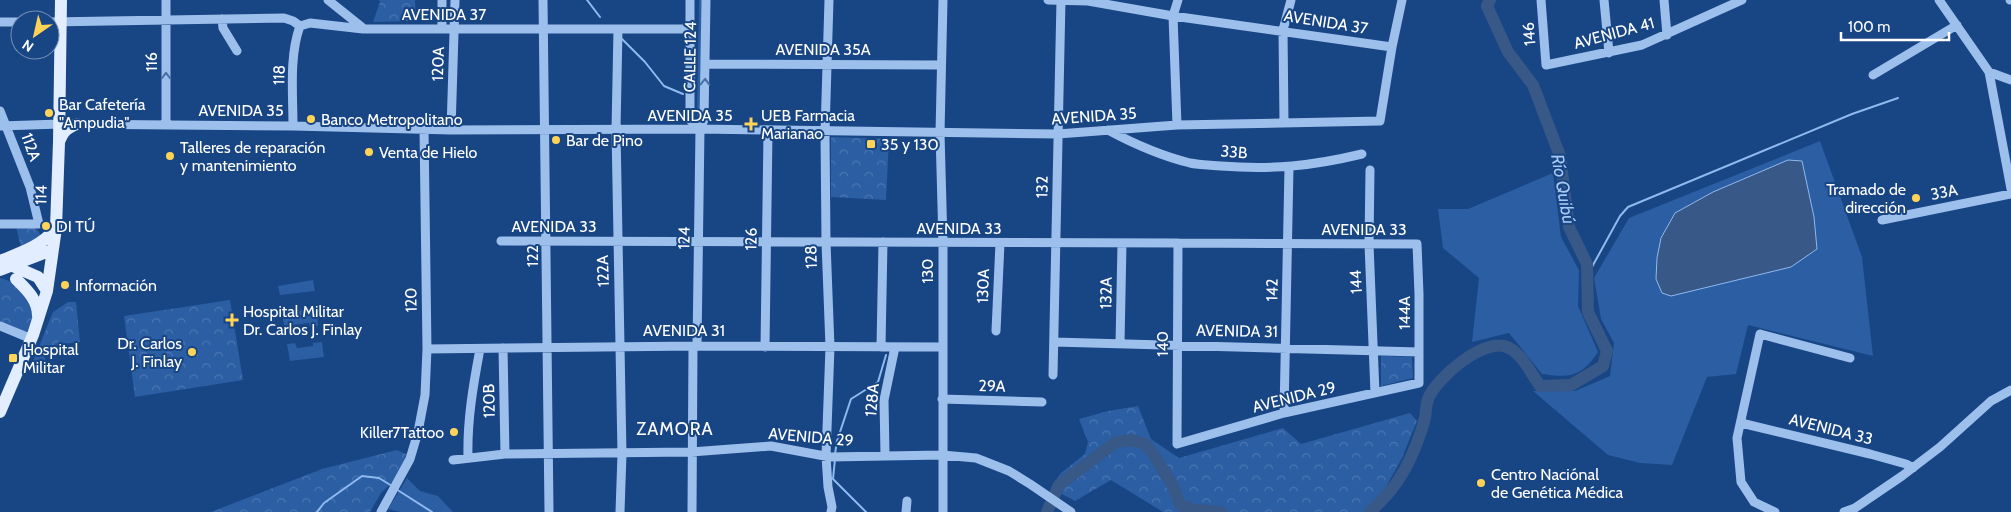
<svg xmlns="http://www.w3.org/2000/svg" width="2011" height="512" font-family="Cabin,sans-serif">
<style>
.grass{fill:#2b5ea3}
.forest{fill:url(#forest-crowns)}
.water{fill:#385987;stroke:#8fb9ef}
.lines{fill:none;stroke-linecap:round;stroke-linejoin:round}
.stream{stroke:#8fb9ef;stroke-width:2}
.river{stroke:#385987;stroke-width:12}
.minor{stroke:#9dbfec;stroke-width:9}
.major{stroke:#e2edff;stroke-width:12}
.oneway{stroke:#4770a8}
.poi-dot{fill:#ffd358;stroke:#184584;stroke-width:2}
.labels{text-anchor:middle;dominant-baseline:central;stroke-width:4;stroke-linejoin:round;paint-order:stroke}
.street-label{font-size:16px;fill:#fff;stroke:#184584}
.poi-label{font-size:16px;fill:#fff;stroke:#184584;text-anchor:start}
.water-label{font-size:18px;font-style:italic;fill:#a8c9f4;stroke:#184584}
.neighbourhood-label{font-size:18px;letter-spacing:1px;fill:#fff;stroke:#184584}
</style>
<defs>
<pattern id="forest-crowns" width="20" height="18" patternUnits="userSpaceOnUse" patternTransform="scale(1.25)"><rect width="20" height="18" fill="#2b5ea3"/><path d="M2 6a3 3 0 1 1 6 0M12 15a3 3 0 1 1 6 0" fill="none" stroke="#4b76b1"/></pattern>
</defs>
<rect width="100%" height="100%" fill="#184584"/>
<!-- grass -->
<path class="grass" d="M699 0H702L701 116 699 117 697 116Z
M1820 141 1862 257 1873 356 1748 325 1736 374 1707 377 1672 465 1640 463 1608 455 1533 391H1575L1610 376 1614 343 1601 319 1594 278 1629 218Z
M1553 173 1561 237 1579 270 1578 306 1598 352C1582 377 1569 378 1542 374L1509 333 1472 342 1479 278 1443 248 1438 209H1468Z
M313 280 315 291 280 295 278 286Z
M317 308 318 326 310 327 309 323 293 325V330L285 331 282 313Z
M322 342 324 357 290 361 287 344 295 343 297 348 313 346V343Z
M407 478 420 491 438 496 453 512H400L388 509Z"/>
<!-- forest -->
<path class="forest" d="M379 0H415L416 21 373 22 380 2Z
M831 137 889 139 886 200 831 197Z
M16 227C27 227 38 224 41 237L21 248Z
M0 278C23 283 28 301 35 320L29 333 0 322Z
M230 300 243 380 135 397 124 316Z
M68 302H76L80 342 46 346 44 350 47 373 31 366 53 312Z
M1381 356 1412 357 1413 378 1381 386Z
M1138 406 1151 439 1179 458 1283 428 1301 444 1410 413 1417 421 1402 458 1386 487 1379 509 1376 512H1163L1111 480 1075 501 1051 488 1061 473 1085 454 1088 442 1079 419 1108 411Z
M397 450 408 455 407 468 381 493 370 512H211L322 469Z"/>
<!-- water -->
<path class="water" d="M1788 160 1802 161 1814 217 1817 249 1791 267 1671 296 1662 293 1656 279 1657 258 1661 238 1675 213 1713 192Z"/>
<g class="lines">
<!-- stream -->
<path class="stream" d="M587 0 600 17
M621 38 645 62 664 86 683 94
M1587 276 1620 216 1628 207 1852 114 1898 98
M835 454 837 441 851 399 878 382 886 355
M835 459 833 479 866 512
M396 489 432 512
M317 512 324 503 362 476 379 478 392 486"/>
<!-- river -->
<path class="river" d="M1047 512 1059 485 1116 442 1132 440 1145 444 1154 455 1173 486 1180 505 1195 510 1221 512
M1370 512C1382 500 1394 489 1402 474 1411 460 1421 434 1425 418 1426 412 1426 405 1428 399 1436 378 1486 335 1509 348 1522 354 1532 375 1540 386L1571 385 1603 366 1607 351 1588 312 1587 264 1569 227 1560 156 1533 85 1508 52 1487 6 1490 0"/>
<!-- minor -->
<path class="minor" d="M166 0V125
M328 0 363 28
M442 0V29
M543 0 549 512
M690 0V120L700 129
M829 0 825 132 826 242 830 347 826 456 828 487 832 507 831 512
M943 0 940 133 943 243V512
M1048 0 1088 1 1173 16 1392 47
M1541 0 1546 65 1642 45 1742 0
M1604 0 1609 53
M1664 0 1667 35
M1939 0 1989 72 2011 189
M2010 0H2011
M222 19 223 28 237 51
M0 22H20
M50 22 284 18 293 21 300 26 310 23 363 29H690
M618 29 616 130 622 454 620 512
M705 64 941 65
M1989 72 2011 80
M1873 75 1957 25
M0 111 30 187 39 224H0
M1284 123 1283 30 1291 0
M1177 125 1173 16 1178 0
M0 126 60 124 293 126 451 130 700 129 1058 134 1177 125 1380 121 1392 47 1402 0
M293 126C293 94 289 56 300 26
M451 130 455 0
M1108 130C1134 144 1162 156 1190 163 1200 165 1211 165 1221 166 1272 170 1312 166 1362 154
M1370 170 1369 244 1375 393
M1882 220 2011 194
M501 241 1178 243 1417 244 1419 294V383L1284 413 1177 444 1178 243
M0 326 32 339
M996 331 1000 243
M1054 342 1419 352
M1120 344 1122 243
M697 346 700 129 704 120 706 0
M765 347 768 132
M881 347 883 242
M503 348 505 454
M427 349 697 346 942 347
M1053 375 1061 0
M942 399 1042 402
M1284 413 1289 168
M1741 423 1870 454 1906 464 1913 468
M885 455 884 400 895 347
M468 458C467 421 473 386 480 349
M453 460 505 454 691 452 771 446 830 457 942 455 976 458 1009 471 1030 484 1071 512
M381 512 410 459 418 432 425 395 427 349 424 129
M692 512 693 346
M906 512 907 501
M1775 512 1754 502 1741 482 1737 438 1760 334 1850 358
M1844 512 1855 508 1902 476 1940 447 1991 401 2011 390"/>
<!-- major -->
<path class="major" d="M59 142C63 131 67 128 77 124
M0 261C20 253 42 246 55 229
M1 261 38 277 47 291
M0 270 52 250
M16 279C27 290 38 300 38 316
M0 412 33 335 47 291 56 228 59 142 61 0"/>
</g>
<!-- one-way arrows -->
<defs><path id="oneway-chevron" d="M-2-3.5L2.5 0L-2 3.5" fill="none" stroke-width="1.6" stroke-linecap="round" stroke-linejoin="round" transform="scale(1.25)"/></defs>
<g class="oneway">
<use href="#oneway-chevron" transform="translate(166 76) rotate(-90)"/>
<use href="#oneway-chevron" transform="translate(705 82) rotate(-89)"/>
</g>
<!-- markers -->
<g class="poi-dot">
<circle cx="49" cy="113" r="5"/>
<circle cx="311" cy="119" r="5"/>
<path d="M748.5 116.5h5v5h5v5h-5v5h-5v-5h-5v-5h5z"/>
<circle cx="556" cy="140" r="5"/>
<rect x="866" y="139" width="10" height="10" rx="2.5"/>
<circle cx="369" cy="152" r="5"/>
<circle cx="170" cy="156" r="5"/>
<circle cx="1916" cy="198" r="5"/>
<circle cx="46" cy="226" r="5"/>
<circle cx="65" cy="285" r="5"/>
<path d="M229.5 312.5h5v5h5v5h-5v5h-5v-5h-5v-5h5z"/>
<circle cx="192" cy="352" r="5"/>
<rect x="8" y="353" width="10" height="10" rx="2.5"/>
<circle cx="454" cy="432" r="5"/>
<circle cx="1481" cy="483" r="5"/>
</g>
<g class="labels">
<!-- street labels -->
<g class="street-label">
<text x="444" y="14">AVENIDA 37</text>
<text transform="translate(1326 22) rotate(9)">AVENIDA 37</text>
<text transform="translate(1614 33) rotate(-15)">AVENIDA 41</text>
<text transform="translate(1529 34) rotate(-95)">146</text>
<text x="823" y="49">AVENIDA 35A</text>
<text transform="translate(690 57) rotate(-89)">CALLE 124</text>
<text transform="translate(151 62) rotate(-90)">116</text>
<text transform="translate(438 64) rotate(-88)">120A</text>
<text transform="translate(279 75) rotate(-88)">118</text>
<text x="241" y="110">AVENIDA 35</text>
<text x="690" y="115">AVENIDA 35</text>
<text transform="translate(1094 116) rotate(-4)">AVENIDA 35</text>
<text transform="translate(31 147) rotate(70)">112A</text>
<text transform="translate(1234 152) rotate(5)">33B</text>
<text transform="translate(1042 187) rotate(-89)">132</text>
<text transform="translate(1944 192) rotate(-11)">33A</text>
<text transform="translate(41 195) rotate(-88)">114</text>
<text x="554" y="226">AVENIDA 33</text>
<text x="959" y="228">AVENIDA 33</text>
<text x="1364" y="229">AVENIDA 33</text>
<text transform="translate(684 238) rotate(-89)">124</text>
<text transform="translate(751 239) rotate(-89)">126</text>
<text transform="translate(532 256) rotate(-90)">122</text>
<text transform="translate(811 257) rotate(-92)">128</text>
<text transform="translate(603 271) rotate(-92)">122A</text>
<text transform="translate(927 271) rotate(-90)">130</text>
<text transform="translate(1356 282) rotate(-93)">144</text>
<text transform="translate(983 286) rotate(-88)">130A</text>
<text transform="translate(1272 290) rotate(-89)">142</text>
<text transform="translate(1106 293) rotate(-89)">132A</text>
<text transform="translate(411 300) rotate(-91)">120</text>
<text transform="translate(1404 313) rotate(-90)">144A</text>
<text x="684" y="330">AVENIDA 31</text>
<text transform="translate(1237 331) rotate(1)">AVENIDA 31</text>
<text transform="translate(1162 344) rotate(-90)">140</text>
<text transform="translate(992 386) rotate(2)">29A</text>
<text transform="translate(1294 397) rotate(-14)">AVENIDA 29</text>
<text transform="translate(872 400) rotate(-85)">128A</text>
<text transform="translate(489 401) rotate(-91)">120B</text>
<text transform="translate(1831 429) rotate(14)">AVENIDA 33</text>
<text transform="translate(811 437) rotate(5)">AVENIDA 29</text>
</g>
<!-- poi labels -->
<g class="poi-label">
<text x="59" y="104">Bar Cafetería<tspan x="59" dy="18">"Ampudia"</tspan></text>
<text x="761" y="115">UEB Farmacia<tspan x="761" dy="18">Marianao</tspan></text>
<text x="321" y="119">Banco Metropolitano</text>
<text x="566" y="140">Bar de Pino</text>
<text x="881" y="144">35 y 130</text>
<text x="180" y="147">Talleres de reparación<tspan x="180" dy="18">y mantenimiento</tspan></text>
<text x="379" y="152">Venta de Hielo</text>
<text x="1906" y="189" text-anchor="end">Tramado de<tspan x="1906" dy="18">dirección</tspan></text>
<text x="56" y="226">DI TÚ</text>
<text x="75" y="285">Información</text>
<text x="243" y="311">Hospital Militar<tspan x="243" dy="18">Dr. Carlos J. Finlay</tspan></text>
<text x="182" y="343" text-anchor="end">Dr. Carlos<tspan x="182" dy="18">J. Finlay</tspan></text>
<text x="23" y="349">Hospital<tspan x="23" dy="18">Militar</tspan></text>
<text x="444" y="432" text-anchor="end">Killer7Tattoo</text>
<text x="1491" y="474">Centro Naciónal<tspan x="1491" dy="18">de Genética Médica</tspan></text>
</g>
<!-- water labels -->
<g class="water-label">
<text transform="translate(1563 189) rotate(80)">Río Quibú</text>
</g>
<!-- neighbourhood labels -->
<g class="neighbourhood-label">
<text x="675" y="429">ZAMORA</text>
</g>
</g>
<!-- north arrow -->
<g transform="translate(35 35) rotate(214)"><circle r="24" fill="#184584" stroke="#748fb5"/>
<path d="M0-4L9 19L0 12L-9 19Z" fill="#ffd358"/>
<text y="-8" font-size="14" font-weight="bold" text-anchor="middle" fill="#ffffff">N</text>
</g>
<!-- scale -->
<path d="M1841 32v8h108v-8" fill="none" stroke="#ffffff" stroke-width="2.5"/>
<text x="1848" y="32" font-size="15" fill="#ffffff" stroke="#184584" stroke-width="4" paint-order="stroke">100 m</text>
</svg>
